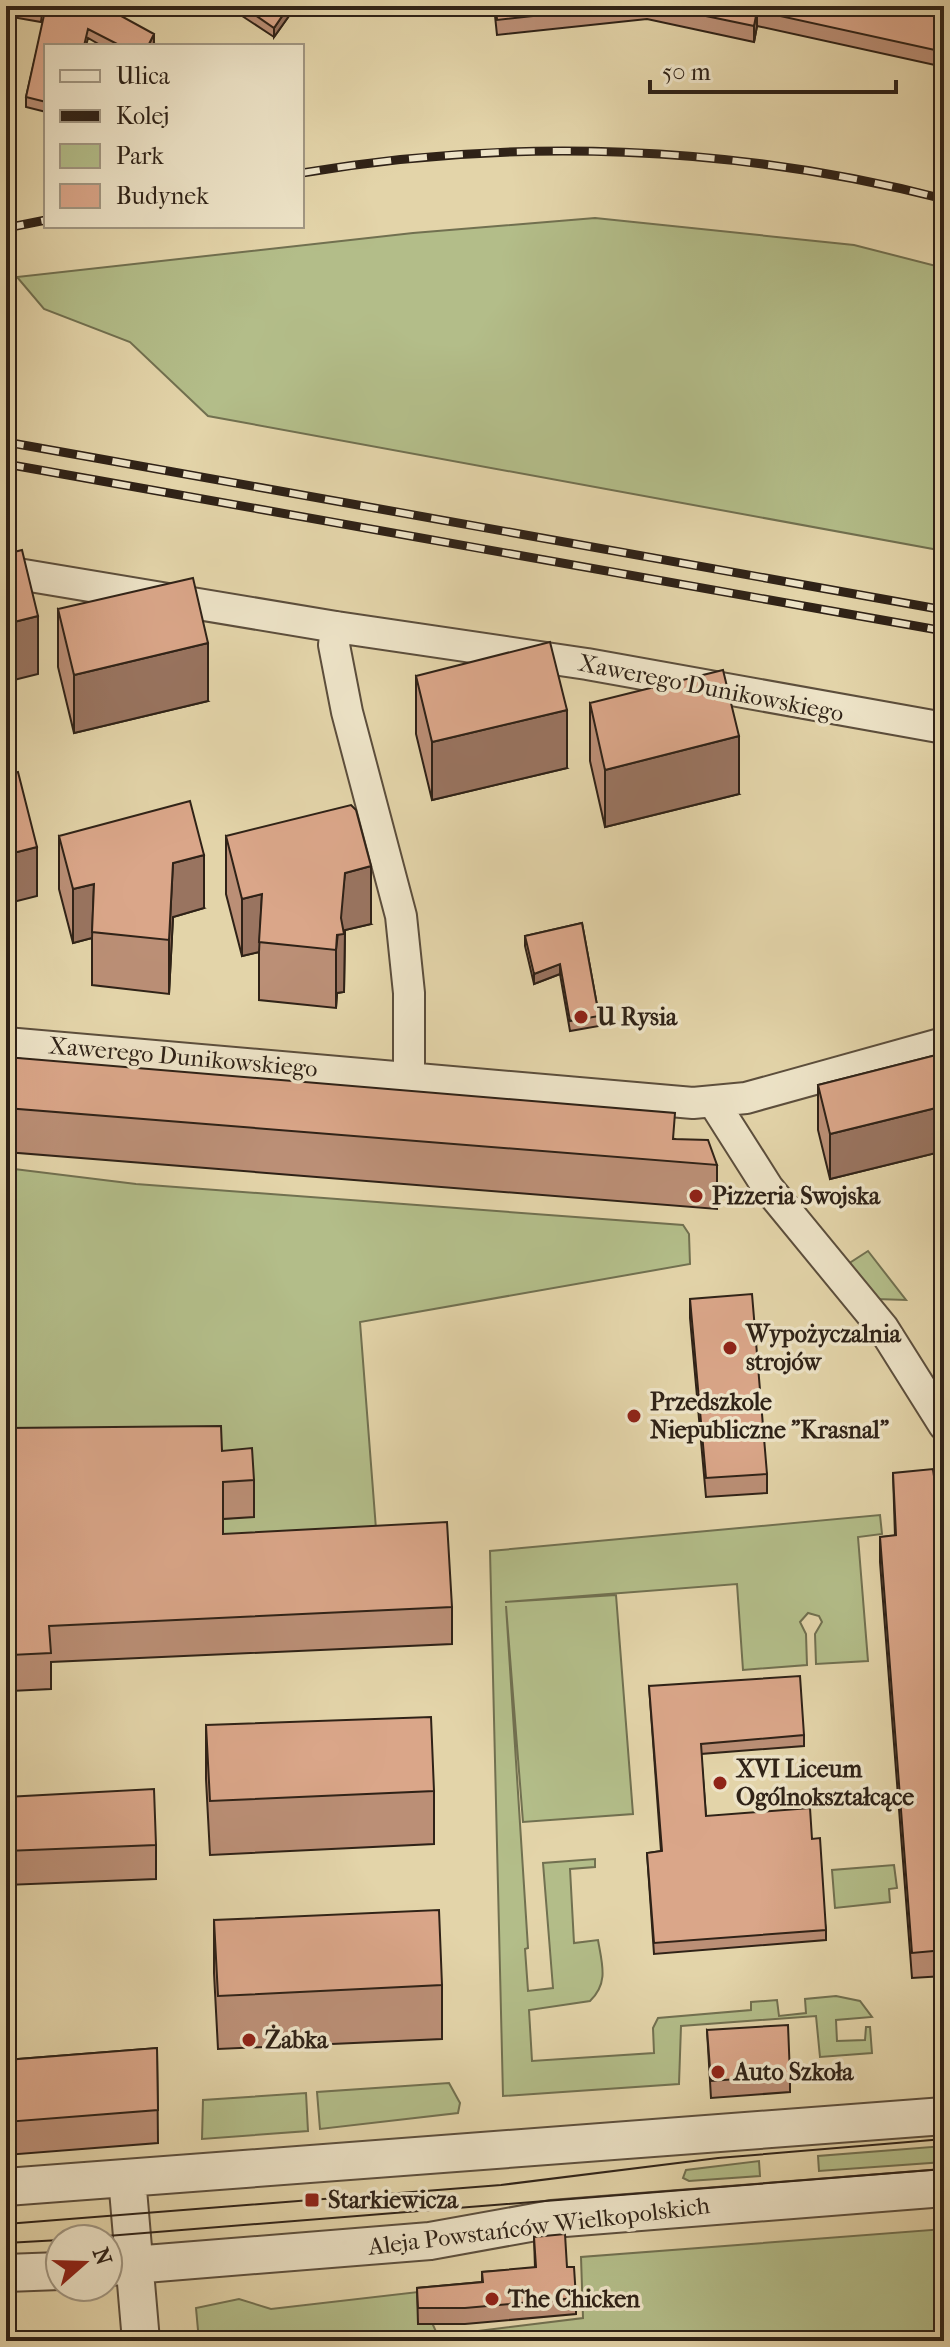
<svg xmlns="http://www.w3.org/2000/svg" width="950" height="2347" font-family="'IM FELL French Canon',serif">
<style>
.green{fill:#b3bd89;stroke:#717050;stroke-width:2}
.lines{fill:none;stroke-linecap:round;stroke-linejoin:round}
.minor-casing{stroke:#5c4e3c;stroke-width:34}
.tertiary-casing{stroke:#5c4e3c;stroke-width:40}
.minor{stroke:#ede3c7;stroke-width:30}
.tertiary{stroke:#ede3c7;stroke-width:36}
.tram{stroke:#2f2217;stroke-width:2}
.rail-casing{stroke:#2f2217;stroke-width:9}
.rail{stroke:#ede3c7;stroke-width:6;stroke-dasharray:18;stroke-linecap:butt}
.wall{fill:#bb8f76;stroke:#2f2217;stroke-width:2}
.shaded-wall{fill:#997460;stroke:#2f2217;stroke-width:2}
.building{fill:#daa689;stroke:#2f2217;stroke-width:2}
.poi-dot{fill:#8f2418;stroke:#ede3c7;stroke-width:3}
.labels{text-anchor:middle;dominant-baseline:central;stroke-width:7;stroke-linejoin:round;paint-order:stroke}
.street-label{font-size:24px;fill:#2f2217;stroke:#ede3c7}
.poi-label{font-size:24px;font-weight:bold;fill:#2f2217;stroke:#ede3c7;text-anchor:start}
</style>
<rect width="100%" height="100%" fill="#e3d4a9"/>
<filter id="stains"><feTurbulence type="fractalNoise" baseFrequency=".0025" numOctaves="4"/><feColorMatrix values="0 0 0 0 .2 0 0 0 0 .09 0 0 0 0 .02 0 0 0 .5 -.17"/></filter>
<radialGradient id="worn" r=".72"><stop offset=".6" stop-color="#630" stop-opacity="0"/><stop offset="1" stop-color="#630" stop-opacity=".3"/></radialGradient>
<!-- green -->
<path class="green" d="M595 218 854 245 944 268V551L208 416 130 342 44 309 17 277 413 233Z
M6 1168 136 1184 683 1225 689 1234 690 1264 360 1322 377 1542 223 1549V1519L254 1516 6 1465Z
M868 1251 906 1300 876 1299 848 1264Z
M880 1515 882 1534 858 1537 868 1661 816 1664 815 1634 822 1622 819 1616 808 1613 800 1622 806 1634 807 1665 743 1670 737 1584 505 1602 616 1595 633 1814 523 1822 506 1606 528 1948 525 1949 528 1991 553 1988 543 1863 595 1859V1867L570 1869 574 1943 598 1940C602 1964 609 1983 590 2001L529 2010 532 2061 654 2053 653 2028 658 2018 751 2010V2002L777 2000 779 2016 806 2013 805 1999 836 1996 860 2001 872 2017 836 2020 837 2041 865 2040 866 2027H870L872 2053 820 2057 816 2016 681 2026 679 2084 503 2096 490 1551Z
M894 1865 897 1888 889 1889 890 1902 835 1908 832 1870Z
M449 2083 460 2103 458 2113 320 2129 317 2092Z
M306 2093 308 2131 202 2139 203 2100Z
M944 2146V2162L819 2171 818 2156Z
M759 2161 760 2176 689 2181 683 2178 686 2170Z
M944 2229V2341H199L196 2308 239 2299 271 2309 418 2292 438 2336 583 2318 581 2257Z"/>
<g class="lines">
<defs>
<path id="minor" d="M6 572 336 627 587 664 944 728
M336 627 334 645 347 712 401 916 409 993V1077
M6 1043 693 1103 746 1098 944 1043
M714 1103 768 1188 883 1328 944 1425"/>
<path id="tertiary" d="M127 2178 141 2341
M6 2187 944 2116
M108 2267 430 2241 552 2219 944 2188
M6 2273 60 2271"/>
</defs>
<!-- minor casing -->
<use href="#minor" class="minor-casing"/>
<!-- tertiary casing -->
<use href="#tertiary" class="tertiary-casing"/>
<!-- minor -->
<use href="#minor" class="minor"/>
<!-- tertiary -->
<use href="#tertiary" class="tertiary"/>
<!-- tram -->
<path class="tram" d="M6 2224 501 2185 718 2158 944 2139
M70 2239 944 2169
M6 2243 60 2240"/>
<defs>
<path id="rail" d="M302 173C515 137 734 145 944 199
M6 228 46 220
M6 442 944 610
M6 464 944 631"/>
</defs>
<!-- rail casing -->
<use href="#rail" class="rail-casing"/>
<!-- rail -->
<use href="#rail" class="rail"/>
</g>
<!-- wall -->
<path class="wall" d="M6 6H103L154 43 153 46H102L88 38 86 46H46V112L26 107V97L45 15 42 14 41 22 6 16Z
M230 6H296L274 37 230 8Z
M494 6H944V67L757 26 754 42 647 19 497 35Z
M58 609 208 701 74 733 58 667Z
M416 676 567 768 432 800 416 734Z
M590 703 739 794 605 827 590 761Z
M59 836 204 908 173 917 169 994 92 985V938L73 943 59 889Z
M226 836 371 924 345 930 344 992 337 993 336 1008 259 1000V952L242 956 226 894Z
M582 923 599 1016V1026L570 1031 560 974 534 984 525 946V936Z
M944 1053V1151L830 1179 818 1130V1085Z
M6 1057 675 1139 717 1165V1209L6 1152Z
M690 1299 767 1474V1493L706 1497 690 1318Z
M6 1428 222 1451 254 1480V1517L223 1519V1534L452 1607V1644L51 1662V1689L11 1691 6 1590Z
M893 1473 944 1564V1976L912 1978 880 1562V1537L895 1536Z
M649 1686 804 1735V1746L701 1754 706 1816 812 1839 826 1930V1940L654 1954 647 1853 661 1851Z
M206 1725 434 1791V1844L210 1855 206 1779Z
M6 1797 156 1845V1879L6 1885Z
M214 1920 442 1985V2039L218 2049 214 1973Z
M707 2030 790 2075V2092L711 2098Z
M157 2048 158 2143 6 2155V2060Z
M534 2237 567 2267 576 2298V2314L465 2324H418L417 2288 482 2282V2272L535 2268Z"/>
<!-- shaded-wall -->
<path class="shaded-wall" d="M289 6H296L274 37V28Z
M757 11V26L754 42V26Z
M154 34V43L153 46H148Z
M38 616V674L6 682V624Z
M208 643V701L74 733V675Z
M567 710V768L432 800V742Z
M739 736V794L605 827V770Z
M37 847V896L9 903 6 934V884L9 854Z
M204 855V908L173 917 169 994V940L173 863Z
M371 866V924L345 930 344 992 337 993 336 1008V950L345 873Z
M94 884 92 938 73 943V889Z
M262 894 259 952 242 956V899Z
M560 964V974L534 984V974Z
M944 1106V1151L830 1179V1134Z"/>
<!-- building -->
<path class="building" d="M7 6H42L41 12Z
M46 6H103L154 34 148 46H121L88 29 84 46H46V102L26 97Z
M242 6H289L274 28Z
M496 6H624L497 20Z
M658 6H944V52L757 11 754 26Z
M22 550 38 616 6 624V554Z
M193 578 208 643 74 675 58 609Z
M550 642 567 710 432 742 416 676Z
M723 670 739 736 605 770 590 703Z
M18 772 37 847 9 854 6 884V775Z
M190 801 204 855 173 863 169 940 92 932 94 884 73 889 59 836Z
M351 805 356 810 371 866 345 873 341 918 344 934 337 935 336 950 259 942 262 894 242 899 226 836Z
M582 923 599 1016 570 1021 560 964 534 974 525 936Z
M944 1053V1106L830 1134 818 1085Z
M6 1057 675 1113 673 1139 708 1140 717 1165 6 1108Z
M752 1294 767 1474 706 1478 690 1299Z
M221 1426 222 1451 252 1448 254 1480 223 1482V1534L447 1522 452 1607 49 1626 51 1653 11 1655 6 1553V1428Z
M933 1469 940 1519 944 1564V1950L912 1953 880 1537 896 1535 893 1473Z
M800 1676 804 1735 701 1744 706 1816 810 1808 812 1839 820 1838 826 1930 654 1943 647 1853 662 1851 649 1686Z
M431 1717 434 1791 210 1801 206 1725Z
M154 1789 156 1845 6 1851V1797Z
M439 1910 442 1985 218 1996 214 1920Z
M788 2025 790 2075 711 2081 707 2030Z
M157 2048 158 2110 6 2122V2060Z
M565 2234 567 2267H574L576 2298 465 2308H418L417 2288 483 2282 482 2272 536 2267 534 2237Z"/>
<!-- markers -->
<g class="poi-dot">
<circle cx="581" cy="1017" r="8"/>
<circle cx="696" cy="1196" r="8"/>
<circle cx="730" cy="1348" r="8"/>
<circle cx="634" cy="1416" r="8"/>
<circle cx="720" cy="1783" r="8"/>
<circle cx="249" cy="2040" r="8"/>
<circle cx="718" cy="2072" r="8"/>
<rect x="304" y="2192" width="16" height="16" rx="4"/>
<circle cx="492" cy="2299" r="8"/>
</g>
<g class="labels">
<!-- street labels -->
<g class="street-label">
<text transform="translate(711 688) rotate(11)">Xawerego Dunikowskiego</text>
<text transform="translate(183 1057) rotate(5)">Xawerego Dunikowskiego</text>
<text transform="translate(539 2226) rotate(-7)">Aleja Powstańców Wielkopolskich</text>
</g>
<!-- poi labels -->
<g class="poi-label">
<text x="597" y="1017">U Rysia</text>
<text x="712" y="1196">Pizzeria Swojska</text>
<text x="746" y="1334">Wypożyczalnia<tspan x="746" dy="28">strojów</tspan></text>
<text x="650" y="1402">Przedszkole<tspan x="650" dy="28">Niepubliczne "Krasnal"</tspan></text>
<text x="736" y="1769">XVI Liceum<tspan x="736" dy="28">Ogólnokształcące</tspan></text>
<text x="265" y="2040">Żabka</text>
<text x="734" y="2072">Auto Szkoła</text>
<text x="328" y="2200">Starkiewicza</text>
<text x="508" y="2299">The Chicken</text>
</g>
</g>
<!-- margin -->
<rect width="950" height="2347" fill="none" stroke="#e3d4a9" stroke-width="32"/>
<rect x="8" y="8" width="934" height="2331" fill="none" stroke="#2f2217" stroke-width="4"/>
<rect x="16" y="16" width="918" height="2315" fill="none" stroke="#2f2217" stroke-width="2"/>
<!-- legend -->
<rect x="44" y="44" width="260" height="184" fill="#ede3c7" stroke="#a19681" stroke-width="2"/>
<rect x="60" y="70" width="40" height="12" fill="#ede3c7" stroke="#a19681" stroke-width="2"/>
<text x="116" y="84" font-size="24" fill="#2f2217">Ulica</text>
<rect x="60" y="110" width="40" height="12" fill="#2f2217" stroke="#a19681" stroke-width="2"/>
<text x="116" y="124" font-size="24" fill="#2f2217">Kolej</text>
<rect x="60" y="144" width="40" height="24" fill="#b3bd89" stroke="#a19681" stroke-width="2"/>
<text x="116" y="164" font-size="24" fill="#2f2217">Park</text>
<rect x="60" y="184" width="40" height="24" fill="#daa689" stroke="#a19681" stroke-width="2"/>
<text x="116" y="204" font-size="24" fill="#2f2217">Budynek</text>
<!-- north arrow -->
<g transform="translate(84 2263) rotate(70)"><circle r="38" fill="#ede3c7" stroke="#a19681" stroke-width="2"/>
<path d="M0-6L14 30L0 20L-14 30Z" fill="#8f2418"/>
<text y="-12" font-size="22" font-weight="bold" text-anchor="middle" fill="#2f2217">N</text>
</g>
<!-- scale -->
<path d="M650 80v12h246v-12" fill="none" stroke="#2f2217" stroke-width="4"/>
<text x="662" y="80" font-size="24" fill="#2f2217" stroke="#ede3c7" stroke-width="6" paint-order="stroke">50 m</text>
<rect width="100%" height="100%" filter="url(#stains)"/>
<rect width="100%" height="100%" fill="url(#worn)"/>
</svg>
